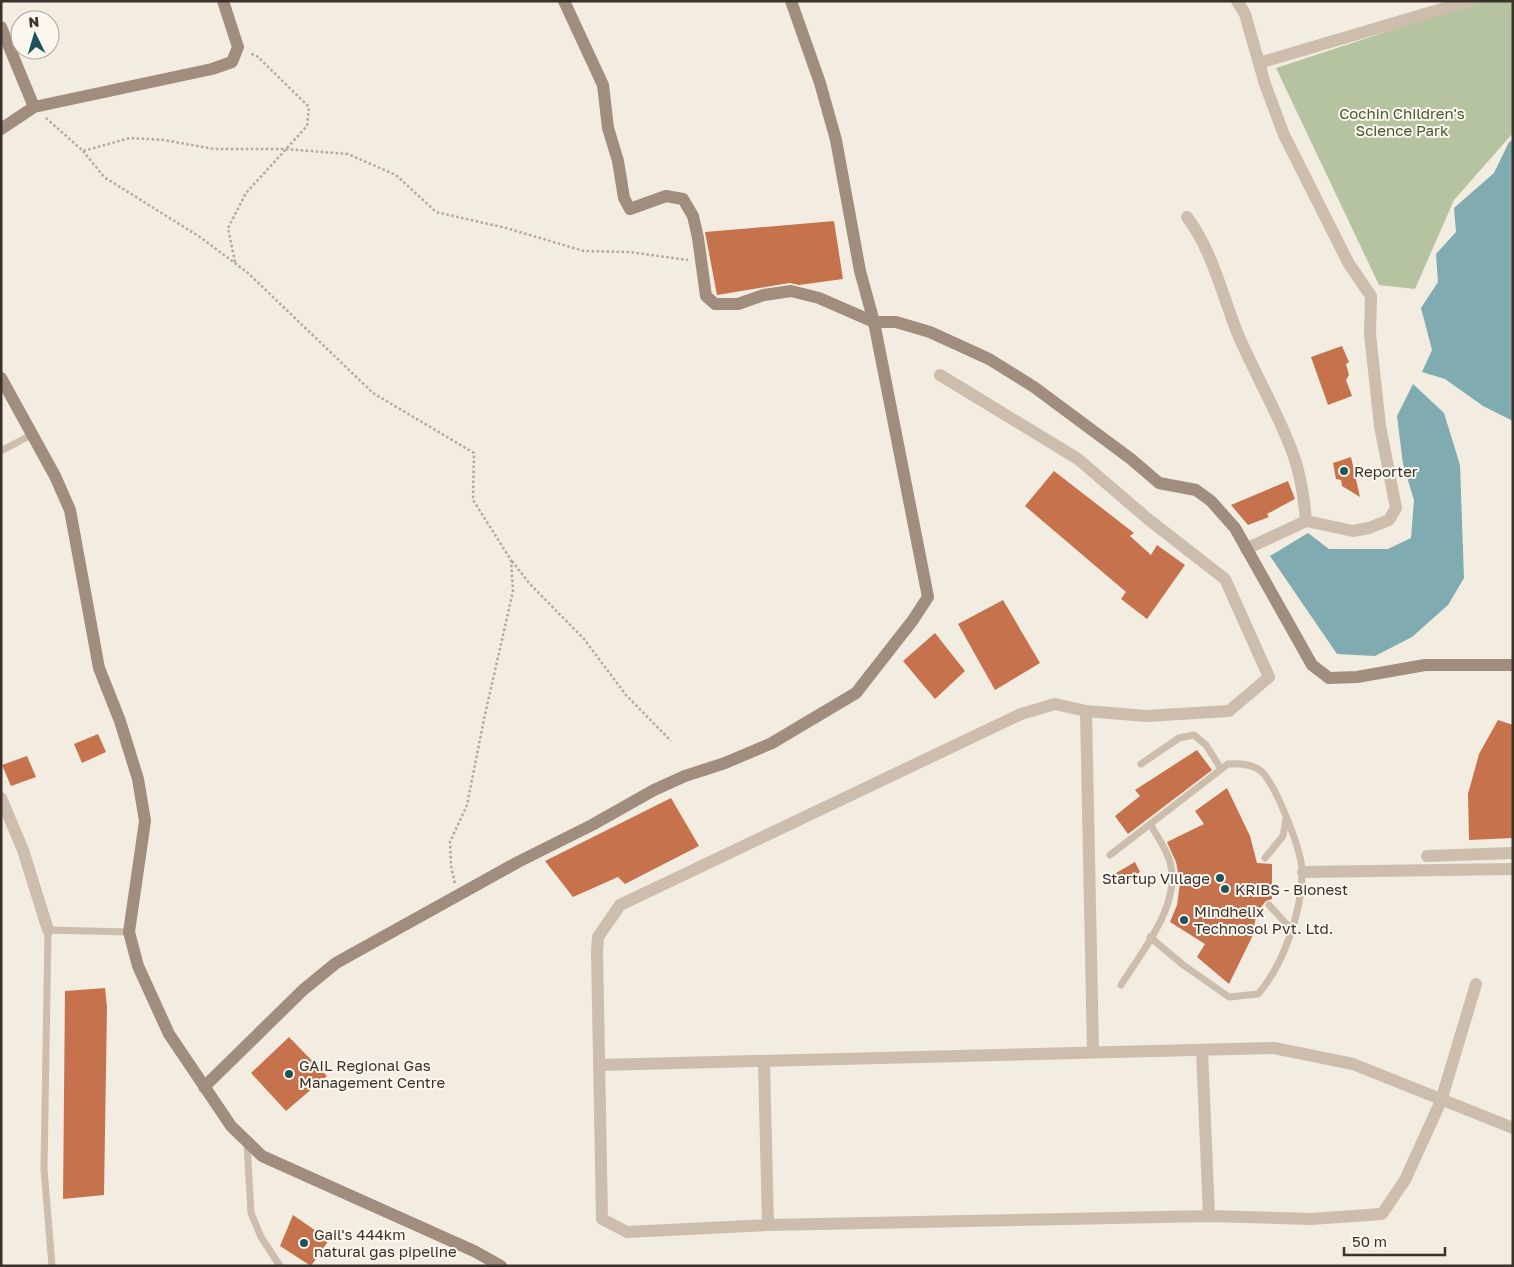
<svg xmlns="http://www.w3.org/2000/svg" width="1514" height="1267" font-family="'Golos Text',sans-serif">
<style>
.green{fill:#b5c3a0}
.water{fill:#7fabb1}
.building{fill:#c6734d}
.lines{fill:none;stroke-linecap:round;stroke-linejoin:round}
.path{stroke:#b8a796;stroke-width:2.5;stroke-dasharray:2.5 2.5;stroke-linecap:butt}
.lane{stroke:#ccbdac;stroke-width:7}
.street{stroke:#ccbdac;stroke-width:12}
.secondary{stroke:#a08d7d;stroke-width:12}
.poi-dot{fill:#20545c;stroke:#fbf6ee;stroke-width:2}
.labels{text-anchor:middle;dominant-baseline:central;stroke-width:4;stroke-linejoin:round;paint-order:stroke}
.park-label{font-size:15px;fill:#46592f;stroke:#fbf6ee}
.poi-label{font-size:15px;fill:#3a312b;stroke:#fbf6ee;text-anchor:start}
</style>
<rect width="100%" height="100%" fill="#f3ece1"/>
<!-- green -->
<path class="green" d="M1480 1H1513V133L1454 200 1415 289 1379 285 1276 68Z"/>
<!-- water -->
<path class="water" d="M1513 140V421L1483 406 1445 379 1422 372 1432 350 1421 308 1438 282 1436 254 1456 232 1454 208 1494 173 1509 142Z
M1413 384 1444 413 1460 465 1464 578 1448 605 1412 637 1375 656 1337 654 1270 556 1308 533 1329 549H1388L1411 538 1414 500 1403 464 1397 416Z"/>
<!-- building -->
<path class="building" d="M834 221 843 279 799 285 790 283 717 295 705 232Z
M1342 346 1349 362 1346 364 1349 375 1346 380 1352 396 1328 405 1311 357Z
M1351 457 1360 497 1342 486 1341 480 1336 479 1333 463Z
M1054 471 1134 533 1130 536 1151 555 1157 545 1185 565 1147 619 1121 599 1126 592 1025 506Z
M1288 481 1295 499 1267 514 1269 517 1248 525 1231 505Z
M1003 600 1040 663 995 690 958 624Z
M935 633 965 671 935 699 903 661Z
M1498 720 1513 725V838L1469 840 1468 794 1479 754Z
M98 734 106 752 82 763 74 744Z
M1197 750 1212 770 1128 834 1115 816 1140 796 1135 790Z
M27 756 36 777 11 786 2 765Z
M1227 788 1250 836 1257 863 1272 864V899L1266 901 1257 912 1252 937 1229 984 1197 957 1205 944 1170 922 1177 905 1180 883 1176 862 1167 842 1204 824 1195 811Z
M671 798 699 846 625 884 618 877 573 897 545 861Z
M1135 862 1140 872 1123 883 1116 873Z
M105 988 107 1007 104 1195 63 1199 65 991Z
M289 1037 327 1076 286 1111 251 1073Z
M293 1215 329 1240 311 1266 280 1246Z"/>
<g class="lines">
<!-- path -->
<path class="path" d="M46 118 83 151 130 138 164 140 214 149H285L348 154 396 175 436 212 506 228 584 251 629 252 688 260
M83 151 104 177 200 237 248 273 373 393 474 453 473 500 511 560 513 591 484 719 467 805 450 842 451 866 455 884
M235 262 228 228 246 193 307 126 309 107 258 57 250 53
M512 561 529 583 584 639 626 695 671 741"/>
<!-- lane -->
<path class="lane" d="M1 451 31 435
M1141 764 1179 738 1194 735 1206 745 1221 769
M1110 855 1228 764C1239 763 1252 764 1261 771 1276 785 1303 853 1302 873 1302 911 1283 966 1258 994L1229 997 1182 964 1150 937
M1265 858 1283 836 1286 819
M1269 905 1291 929
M1121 985C1142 951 1182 904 1170 862 1166 848 1157 836 1150 824
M247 1143 251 1213 261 1237 280 1266
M52 1266 44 1169 48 930 129 932"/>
<!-- street -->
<path class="street" d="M1237 1 1245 14 1265 84 1284 135 1349 264 1371 296 1370 334 1380 426 1396 508 1389 520 1369 528 1353 531 1306 521 1246 549
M1259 63 1469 1
M1187 217C1212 250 1222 294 1237 332 1254 373 1278 412 1293 454 1301 475 1304 498 1306 521
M940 375 1078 459 1148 519 1225 579 1269 677 1229 711 1146 716 1086 711 1055 704 1021 714 620 905 598 937 597 951 602 1219 627 1232 768 1225 1209 1216 1311 1219 1382 1214 1405 1180 1441 1101 1476 984
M1086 711 1093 1052
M1 798 23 850 48 930
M1427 856 1513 853
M1303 872 1513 869
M1202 1050 1209 1216
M764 1062 768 1225
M599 1065 1274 1048 1353 1064 1513 1128"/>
<!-- secondary -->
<path class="secondary" d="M564 1 603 85 608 128 618 161 624 198 630 209 666 196 683 199 693 216 698 238 706 296 715 304H738L764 295 791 291 819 298 874 322H896L930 332 989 359 1034 387 1131 459 1159 483 1196 490 1211 501 1235 528 1312 665 1329 678 1357 677 1425 665H1513
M1 27 34 107
M1 129 34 107 212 69 232 62 238 47 223 1
M1 378 55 476 70 510 99 668 120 721 138 779 145 821 129 932 138 966 169 1034 231 1126 262 1156 474 1251 501 1266
M204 1087 303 990 336 963 518 862 592 825 654 790 685 776 725 763 772 743 856 693 913 620 928 597 874 322 860 271 836 140 820 83 791 1"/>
</g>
<!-- markers -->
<g class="poi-dot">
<circle cx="1344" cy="471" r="5"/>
<circle cx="1220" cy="878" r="5"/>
<circle cx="1225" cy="889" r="5"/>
<circle cx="1184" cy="920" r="5"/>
<circle cx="289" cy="1074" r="5"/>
<circle cx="304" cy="1243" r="5"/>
</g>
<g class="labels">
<!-- park labels -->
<g class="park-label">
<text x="1402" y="113">Cochin Children's<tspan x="1402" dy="17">Science Park</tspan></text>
</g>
<!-- poi labels -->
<g class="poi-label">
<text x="1354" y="471">Reporter</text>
<text x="1210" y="878" text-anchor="end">Startup Village</text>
<text x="1235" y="889">KRIBS - Bionest</text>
<text x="1194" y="911">Mindhelix<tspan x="1194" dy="17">Technosol Pvt. Ltd.</tspan></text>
<text x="299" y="1065">GAIL Regional Gas<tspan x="299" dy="17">Management Centre</tspan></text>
<text x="314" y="1234">Gail's 444km<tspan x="314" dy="17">natural gas pipeline</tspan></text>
</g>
</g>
<!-- border -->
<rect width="1514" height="1267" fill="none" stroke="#3a312b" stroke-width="5"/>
<!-- north arrow -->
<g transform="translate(35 35) rotate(355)"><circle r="24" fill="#fbf6ee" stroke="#aea7a0"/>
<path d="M0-4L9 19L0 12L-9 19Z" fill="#20545c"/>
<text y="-8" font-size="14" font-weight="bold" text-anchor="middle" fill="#3a312b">N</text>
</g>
<!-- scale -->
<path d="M1344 1247v8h101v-8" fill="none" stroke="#3a312b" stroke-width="2.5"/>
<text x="1352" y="1247" font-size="15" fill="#3a312b" stroke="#fbf6ee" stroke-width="4" paint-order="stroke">50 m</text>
</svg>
